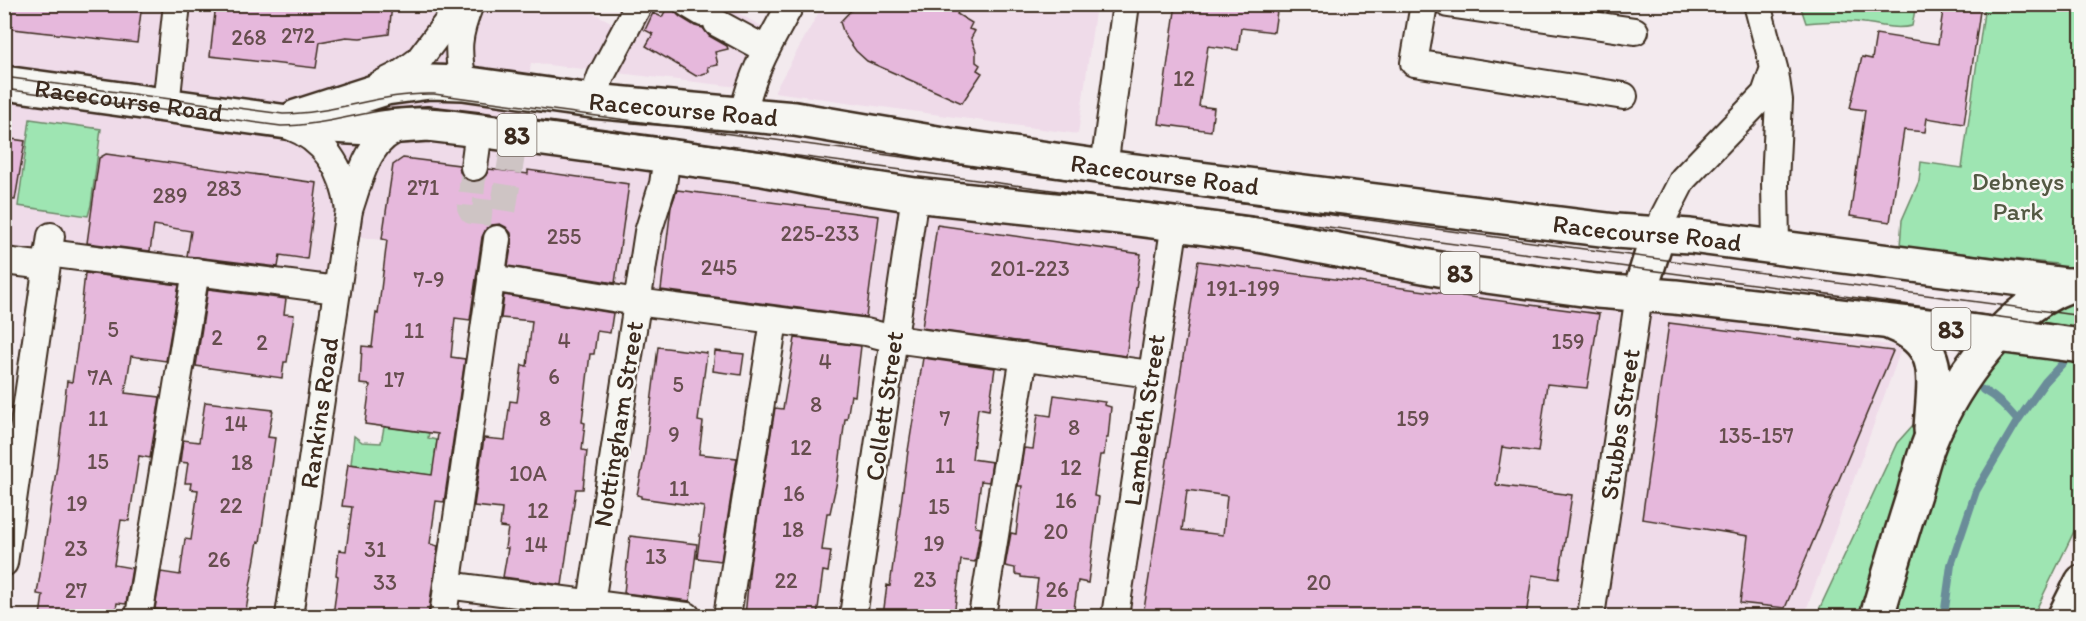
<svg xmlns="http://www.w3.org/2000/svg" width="2086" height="621" font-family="Itim,sans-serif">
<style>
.built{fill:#efdbe9}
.green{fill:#9ee5b2;stroke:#6c8868;stroke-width:1.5}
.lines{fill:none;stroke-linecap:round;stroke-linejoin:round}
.stream{stroke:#6a8c99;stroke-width:8}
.building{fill:#e6b8dc;stroke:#3b2a1e;stroke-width:1.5;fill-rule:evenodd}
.minor-tunnel{stroke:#cec4c4;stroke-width:26;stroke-dasharray:26 13;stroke-linecap:butt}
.minor-casing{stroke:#3b2a1e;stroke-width:30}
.highway-casing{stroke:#3b2a1e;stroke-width:38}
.minor{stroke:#f6f6f2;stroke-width:26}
.highway{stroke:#f6f6f2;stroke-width:33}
.tram{stroke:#3b2a1e;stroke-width:1.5}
.labels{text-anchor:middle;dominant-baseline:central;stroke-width:5;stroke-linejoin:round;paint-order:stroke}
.number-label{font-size:22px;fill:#664e4e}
.shield{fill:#f6f6f2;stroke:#73675e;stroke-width:1.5}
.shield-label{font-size:24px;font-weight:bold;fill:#3b2a1e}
.street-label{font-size:26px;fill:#3b2a1e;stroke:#f6f6f2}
.park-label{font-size:26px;fill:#545943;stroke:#f6f6f2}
</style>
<rect width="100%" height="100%" fill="#f3eaee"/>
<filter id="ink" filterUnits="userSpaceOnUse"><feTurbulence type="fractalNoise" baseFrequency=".0167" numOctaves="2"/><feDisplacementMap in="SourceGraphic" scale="12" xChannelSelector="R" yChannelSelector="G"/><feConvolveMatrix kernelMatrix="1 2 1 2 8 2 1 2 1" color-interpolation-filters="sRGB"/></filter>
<g filter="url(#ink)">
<!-- built -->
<path class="built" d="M576 4 617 25 629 5H723L776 34 747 88 531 63 520 150 1172 240 1902 347 1804 616H1115L1150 374 491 278 495 252 346 236 337 290 5 259 4 5Z
M823 5H1096L1078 134 774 92Z"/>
<!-- green -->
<path class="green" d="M1916 4 1912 26C1895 30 1881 25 1864 23 1844 20 1826 21 1806 23L1800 5Z
M1985 5H2081V517L2033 616H1816L1897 443 2057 264 1900 246 1902 220 1919 181 1921 162 1962 168Z
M30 119 101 129 91 205 88 216 18 206Z
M384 427 429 433 428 438 437 440 435 453 461 457 458 479 351 464 354 436 362 442 381 443Z"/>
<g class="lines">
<!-- stream -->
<path class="stream" d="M1983 390C1998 398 2007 408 2018 421
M1944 616 1951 565 1976 491 2018 420 2045 382 2071 354"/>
</g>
<!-- building -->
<path class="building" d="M4 4H142L137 43 4 28Z
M216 4H392L389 34 360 38 346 37 320 42 316 68 210 56Z
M669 4H673L675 12 680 17 695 26 703 28 709 36 727 46 728 49 715 52 718 65 708 67 709 72 696 76 646 46 653 34 645 30 653 13 662 17Z
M857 4H963L957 14 972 23 969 29 975 31 971 38 976 51V62L980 65 977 70 982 73 962 103 867 61 856 51 844 34 840 22Z
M1176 4H1278L1274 32 1241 28 1238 50 1208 46 1199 106 1214 108 1211 131 1159 124Z
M1944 4H1981L1964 124 1927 118 1925 132 1904 130 1890 222 1850 216 1865 110 1850 108 1862 57 1872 59 1876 34 1938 44Z
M4 138 25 141 15 200 4 199Z
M106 154 317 183 307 259 280 255 278 267 187 256 191 231 154 225 150 251 87 243 99 158Z
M403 158 459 165 460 172 464 178 473 182 479 181 485 177 489 169 528 174V170L629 184 615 283 508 266 512 241 511 233 506 227 500 224 492 225 486 229 482 237 470 320 455 318 451 357 465 359 444 502 436 501 430 544 438 546 428 616H333L338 576 336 575 339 550 346 551 352 507 342 506 348 464 432 475 438 434 365 424 370 385 360 384 362 346 372 347 376 313 378 314 387 240 382 239 393 165Z
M677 190 879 216 866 317 661 290 671 207Z
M937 225 1141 254 1126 356 922 328Z
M1198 261 1599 314 1587 388 1547 384 1538 452 1502 447 1496 485 1572 495 1559 579 1532 575 1526 616H1143ZM1187 490 1227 496 1223 535 1182 530Z
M85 273 179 285 166 361 131 356 125 393 160 397 150 458 139 456 129 521 121 520 114 565 132 568 126 604 117 603 115 616H40L43 595 37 594 57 465 67 381 72 382 77 348Z
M208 289 286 299 284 314 294 315 287 362H284L282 378 196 366Z
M504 295 613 313 610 333 597 331 594 354H590L582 422 585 423 582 450 587 451 583 489H576L562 585 503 577 508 548H505L508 528 500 527 502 509 474 506 484 438 505 440 510 401 517 402 522 365 527 366 532 321 501 318Z
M1669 323 1893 351 1785 608 1740 603 1748 536 1642 519Z
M795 338 861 346 855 396 851 395 847 419H845L837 481 830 513H827L822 550 831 551 828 572 823 571 817 616H745L750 565 775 408 783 409Z
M658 347 707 353 698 421 703 422 699 454 737 458 721 561 697 558 704 507 641 498V496L637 495 644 460Z
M715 351 744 354 741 375 713 371Z
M923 358 995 368 989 410 978 408 972 459 992 462 989 482 981 481 975 527 981 528 975 562 961 560 954 616H883L887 585 890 586 908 451Z
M1054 395 1105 402 1104 405 1111 407 1108 438H1106L1104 455H1100L1094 496 1099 497 1088 583 1078 581 1073 616H1033L1038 579 1021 577V575L1015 574V568L1005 566 1011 533 1016 534 1022 486H1018L1024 448 1033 449 1038 414 1051 416Z
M205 402 273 410 268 437 275 438 260 542 258 541 245 616H176L177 612 155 609 161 572 180 575 185 539 191 540 198 490 190 489 191 483H185L188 463 180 462 183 440 199 442Z
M630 536 697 544 690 601 624 593Z"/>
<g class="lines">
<!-- minor-tunnel -->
<path class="minor-tunnel" d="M474 167 470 207 472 211 500 214 503 212 515 135"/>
<defs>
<g id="minor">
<path d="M688 4 703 13"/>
<path d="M1424 4 1414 63 1624 96"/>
<path d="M1448 4 1635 31"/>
<path d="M717 23 765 49"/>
<path d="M1775 72 1779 100 1775 182 1776 247"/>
<path d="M463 83C457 49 457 37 470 4"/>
<path d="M379 85 399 75 418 61 461 4"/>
<path d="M592 101 601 76 639 4"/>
<path d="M166 105 177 4"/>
<path d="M743 114C751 74 771 40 791 4"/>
<path d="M289 126C327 140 344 171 349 210"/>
<path d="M474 167 479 130"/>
<path d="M1104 167 1126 4"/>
<path d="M1658 234 1664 216 1683 179 1765 94 1774 68 1757 4"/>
<path d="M48 253 337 290"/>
<path d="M4 261 46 266"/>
<path d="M491 278 637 302 866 332 894 339 1150 374"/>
<path d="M4 563 51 236"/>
<path d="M447 585 687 616"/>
<path d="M139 616 196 271"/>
<path d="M289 616 349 210C360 179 367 137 404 127"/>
<path d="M443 616 497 239"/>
<path d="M589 616 648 232 663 184 667 156"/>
<path d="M727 616 774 321"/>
<path d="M853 616 915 195"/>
<path d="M982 616 1024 356"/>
<path d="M1115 616 1175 223"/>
<path id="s1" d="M1591 616 1639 295"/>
</g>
<g id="highway">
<path id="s2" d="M4 83 309 125 371 128 428 124 479 130 763 169 830 182 915 195 1129 218 1258 235 1450 271 1597 291 1675 297 1953 329 2082 346"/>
<path id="s3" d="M296 117 386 88 430 82 463 83 592 101 795 119 949 145 1104 167 1616 231 1690 236 2082 287"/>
<path d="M1639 295 1658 234"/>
<path d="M1893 324C1946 345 1933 383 1931 430"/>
<path d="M1877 616C1889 575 1901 534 1914 494 1919 476 1923 458 1930 441 1954 382 2008 307 2070 285"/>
<path d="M2065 616 2082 582"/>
</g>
</defs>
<!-- minor casing -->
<use href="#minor" class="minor-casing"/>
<!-- highway casing -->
<use href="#highway" class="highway-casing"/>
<!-- minor -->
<use href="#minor" class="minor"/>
<!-- highway -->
<use href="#highway" class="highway"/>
<!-- tram -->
<path class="tram" d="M4 77 283 114C334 114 383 92 434 94L2082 316
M4 89 281 126C318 126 351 115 386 110 406 106 426 107 446 109L2082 328"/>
</g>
</g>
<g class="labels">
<!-- number labels -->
<g class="number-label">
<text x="298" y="35">272</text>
<text x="249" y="37">268</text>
<text x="1184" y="78">12</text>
<text x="423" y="187">271</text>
<text x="224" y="188">283</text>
<text x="170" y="195">289</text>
<text x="820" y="233">225-233</text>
<text x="564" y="236">255</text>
<text x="719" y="267">245</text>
<text x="1030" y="268">201-223</text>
<text x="429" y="279">7-9</text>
<text x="1243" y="288">191-199</text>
<text x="113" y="329">5</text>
<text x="414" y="330">11</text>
<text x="217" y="337">2</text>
<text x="564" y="340">4</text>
<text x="1568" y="341">159</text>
<text x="262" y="342">2</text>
<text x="825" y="361">4</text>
<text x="554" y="376">6</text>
<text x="100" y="377">7A</text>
<text x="394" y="379">17</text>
<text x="678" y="384">5</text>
<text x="816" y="404">8</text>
<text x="98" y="418">11</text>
<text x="545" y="418">8</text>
<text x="945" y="418">7</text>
<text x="1413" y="418">159</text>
<text x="236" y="423">14</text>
<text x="1074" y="427">8</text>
<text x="674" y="434">9</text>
<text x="1756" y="435">135-157</text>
<text x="801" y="447">12</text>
<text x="98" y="461">15</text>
<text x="242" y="462">18</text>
<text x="945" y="465">11</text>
<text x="1071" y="467">12</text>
<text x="528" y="473">10A</text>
<text x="679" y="488">11</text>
<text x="794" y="493">16</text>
<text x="1066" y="500">16</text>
<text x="77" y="503">19</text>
<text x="231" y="505">22</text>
<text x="939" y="506">15</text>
<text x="538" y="510">12</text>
<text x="793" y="529">18</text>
<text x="1056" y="531">20</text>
<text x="934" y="543">19</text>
<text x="536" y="544">14</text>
<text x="76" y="548">23</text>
<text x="375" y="549">31</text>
<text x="656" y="556">13</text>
<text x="219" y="559">26</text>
<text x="925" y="579">23</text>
<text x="786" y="580">22</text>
<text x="385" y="582">33</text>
<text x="1319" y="582">20</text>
<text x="1057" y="589">26</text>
<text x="76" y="590">27</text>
</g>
<!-- shield labels -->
<g class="shield">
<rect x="497.5" y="114" width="39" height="42" rx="4.5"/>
<rect x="1440.5" y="252" width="39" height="42" rx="4.5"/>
<rect x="1931.5" y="308" width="39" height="42" rx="4.5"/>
</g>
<g class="shield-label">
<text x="517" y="135">83</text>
<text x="1460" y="273">83</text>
<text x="1951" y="329">83</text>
</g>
<!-- street labels -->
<g class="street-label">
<text stroke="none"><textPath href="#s2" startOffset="126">Racecourse Road</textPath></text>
<text stroke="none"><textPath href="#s3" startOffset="394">Racecourse Road</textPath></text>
<text stroke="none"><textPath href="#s3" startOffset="880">Racecourse Road</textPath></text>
<text stroke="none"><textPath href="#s3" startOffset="1366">Racecourse Road</textPath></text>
<text transform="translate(884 406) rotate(-82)">Collett Street</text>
<text transform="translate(319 413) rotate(-82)">Rankins Road</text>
<text transform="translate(1144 420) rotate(-82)">Lambeth Street</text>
<text transform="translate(618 424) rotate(-81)">Nottingham Street</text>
<text stroke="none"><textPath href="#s1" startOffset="194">Stubbs Street</textPath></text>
</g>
<!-- park labels -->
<g class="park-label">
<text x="2018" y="181">Debneys<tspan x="2018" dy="30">Park</tspan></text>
</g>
</g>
<!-- margin -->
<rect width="2086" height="621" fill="none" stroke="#f6f6f2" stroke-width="24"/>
<rect x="12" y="12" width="2062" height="597" fill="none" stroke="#3b2a1e" stroke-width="2" filter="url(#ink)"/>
</svg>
